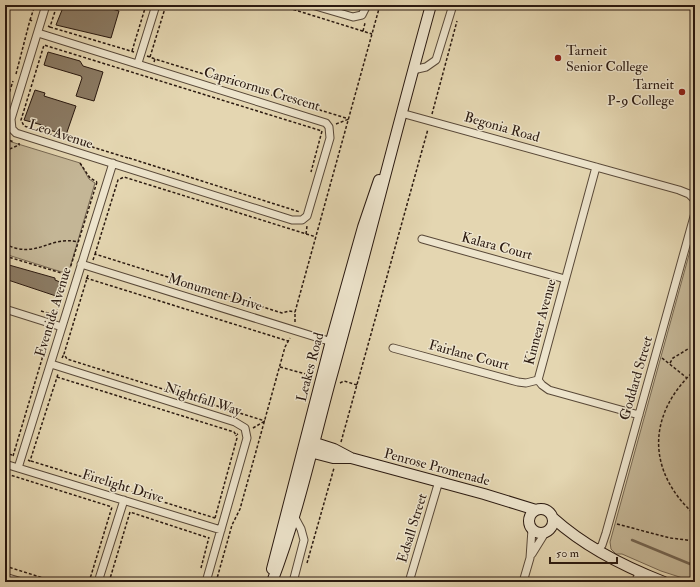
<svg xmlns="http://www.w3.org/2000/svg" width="700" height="587" font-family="'IM FELL Double Pica',serif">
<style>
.park{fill:#c4b696;stroke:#776853}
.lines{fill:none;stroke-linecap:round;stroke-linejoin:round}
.stream{stroke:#746450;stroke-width:2.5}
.building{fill:#8b7b64;stroke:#2a1910}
.street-casing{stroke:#584838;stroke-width:9}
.secondary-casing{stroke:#2a1910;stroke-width:12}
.path{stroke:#2a1910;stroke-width:1.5;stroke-dasharray:3 2;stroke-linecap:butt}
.street{stroke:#ede4cc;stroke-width:7}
.secondary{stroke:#ede4cc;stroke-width:10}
.poi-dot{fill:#8f2418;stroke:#ede4cc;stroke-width:1.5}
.labels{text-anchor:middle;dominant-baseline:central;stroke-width:3;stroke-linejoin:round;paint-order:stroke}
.poi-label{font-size:14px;fill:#2a1910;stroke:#ede4cc;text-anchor:start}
.street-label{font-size:14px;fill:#2a1910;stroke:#ede4cc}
</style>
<rect width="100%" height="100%" fill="#e4d6b1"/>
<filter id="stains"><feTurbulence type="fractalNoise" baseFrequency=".005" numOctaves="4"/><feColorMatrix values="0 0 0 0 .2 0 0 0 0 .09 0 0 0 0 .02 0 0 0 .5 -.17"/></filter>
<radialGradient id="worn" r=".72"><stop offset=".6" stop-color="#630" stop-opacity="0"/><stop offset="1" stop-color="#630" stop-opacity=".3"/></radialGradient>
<!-- park -->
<path class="park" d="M5 140 80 163 89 179 95 183 68 274 5 254Z
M695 233V582L661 571 622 554H616L611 549 610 542Z"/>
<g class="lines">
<!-- stream -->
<path class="stream" d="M632 540 695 566"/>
</g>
<!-- building -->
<path class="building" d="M64 5H98L119 11 111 38 56 25Z
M48 52 80 61 83 66 103 72 94 101 76 96 82 78 81 76 44 65Z
M35 90 45 93 44 96 76 106 66 135 46 129 47 128 42 125 24 120Z
M9 265 55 278V280L60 282 56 296 5 279Z"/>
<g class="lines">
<defs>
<path id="street" d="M312 5 353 17 362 15 367 5
M38 33 326 123 329 127 330 138 307 216 302 220H292L16 133 12 129 11 119 46 5
M138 63 156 5
M413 70 426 67 436 60 453 5
M401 113 679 190 689 194 695 200
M596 167 538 380 542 385 549 390 639 415
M422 239 565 279
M81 264 335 343
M5 309 62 327
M393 348 518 382 526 383 538 380
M51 364 235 422 245 428 247 438 206 582
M5 464 221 530
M18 468 113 163
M598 549 602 545 606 533 695 213
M532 554 545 533
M5 577 22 582
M98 582 124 500
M293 582 304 540 301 529 294 516
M409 582 439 481
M523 582 530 558 532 529
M635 582 640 572"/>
<path id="secondary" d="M309 441 334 449 351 458 484 494 536 510
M306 451 333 458H351
M529 521a12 12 0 1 1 24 0a12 12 0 1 1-24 0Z
M553 518C584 546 625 567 664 582
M272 569 331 341 363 227 379 180
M272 582C297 517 312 449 330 382 365 256 396 131 431 5"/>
</defs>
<!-- street casing -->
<use href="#street" class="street-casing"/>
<!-- secondary casing -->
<use href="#secondary" class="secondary-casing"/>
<!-- path -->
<path class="path" d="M279 5 372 34
M346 5 352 7 355 6 357 8
M30 20 35 5
M48 26 50 27 57 5
M50 27 134 52
M363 31 365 23
M132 51 146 5
M147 56 155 59
M150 57 166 5
M154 62 155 59 349 119
M16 74 30 20 33 21
M5 106 13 81
M432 114 457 21
M336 124 349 119
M5 139 14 142
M5 151 19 145V143
M128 158 24 126 21 120 44 45 322 131 311 172
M129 158 300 212
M80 163 90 178 97 182
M693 183H695
M306 234 307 226
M5 244C37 260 49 235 78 242
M95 254 118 180 124 177 316 237
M5 256 68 275 97 182
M93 260 95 254 282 313 289 311 295 312
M88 275 64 354 67 359 265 421
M86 278 288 341
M41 311 51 314 56 311
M55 317 68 275H70
M295 322V312L380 5
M62 358 64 354
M662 358 687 378
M670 363 673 358 688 349
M280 367 313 376
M695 370C647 414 646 471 695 515
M57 377 234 432 236 435 238 434
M340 383 344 381 357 385
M253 428 265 421
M341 442 428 129
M5 453 12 455
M13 456 50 332
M28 460 30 461 58 374
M31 461 215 518
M7 474 112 507
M215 518 237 438 236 435
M617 524 670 538 695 541
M307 563 334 468
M5 566 56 582
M201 568 209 537
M89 582 112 507
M109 582 130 512 209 538
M216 582 232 525 240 509 285 347 290 338"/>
<!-- street -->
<use href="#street" class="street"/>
<!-- secondary -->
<use href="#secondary" class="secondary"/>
</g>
<!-- markers -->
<g class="poi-dot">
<circle cx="558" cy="58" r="4"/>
<circle cx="682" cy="92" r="4"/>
</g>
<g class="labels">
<!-- poi labels -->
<g class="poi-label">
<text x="566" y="50">Tarneit<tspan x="566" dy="16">Senior College</tspan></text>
<text x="674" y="84" text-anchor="end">Tarneit<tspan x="674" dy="16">P-9 College</tspan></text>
</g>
<!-- street labels -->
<g class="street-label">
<text transform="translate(262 89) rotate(17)">Capricornus Crescent</text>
<text transform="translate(502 127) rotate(16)">Begonia Road</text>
<text transform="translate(61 134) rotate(18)">Leo Avenue</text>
<text transform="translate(497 246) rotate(15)">Kalara Court</text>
<text transform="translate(215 292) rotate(17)">Monument Drive</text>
<text transform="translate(53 312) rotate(-73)">Eventide Avenue</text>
<text transform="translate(540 322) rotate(-75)">Kinnear Avenue</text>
<text transform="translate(469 355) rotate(15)">Fairlane Court</text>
<text transform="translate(310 367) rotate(-75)">Leakes Road</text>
<text transform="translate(636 378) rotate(-74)">Goddard Street</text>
<text transform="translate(203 399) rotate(18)">Nightfall Way</text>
<text transform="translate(437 467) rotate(15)">Penrose Promenade</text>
<text transform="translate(123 486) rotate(17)">Firelight Drive</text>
<text transform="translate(412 528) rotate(-73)">Edsall Street</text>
</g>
</g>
<!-- margin -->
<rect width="700" height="587" fill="none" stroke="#e4d6b1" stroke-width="20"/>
<rect x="6" y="6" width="688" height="575" fill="none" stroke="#2a1910" stroke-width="2"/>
<rect x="10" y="10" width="680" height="567" fill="none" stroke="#2a1910"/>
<!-- scale -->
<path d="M550 557v6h67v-6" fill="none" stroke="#2a1910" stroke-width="2"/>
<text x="556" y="557" font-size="12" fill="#2a1910" stroke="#ede4cc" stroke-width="3" paint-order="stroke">50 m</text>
<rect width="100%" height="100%" filter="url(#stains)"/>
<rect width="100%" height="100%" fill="url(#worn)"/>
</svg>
